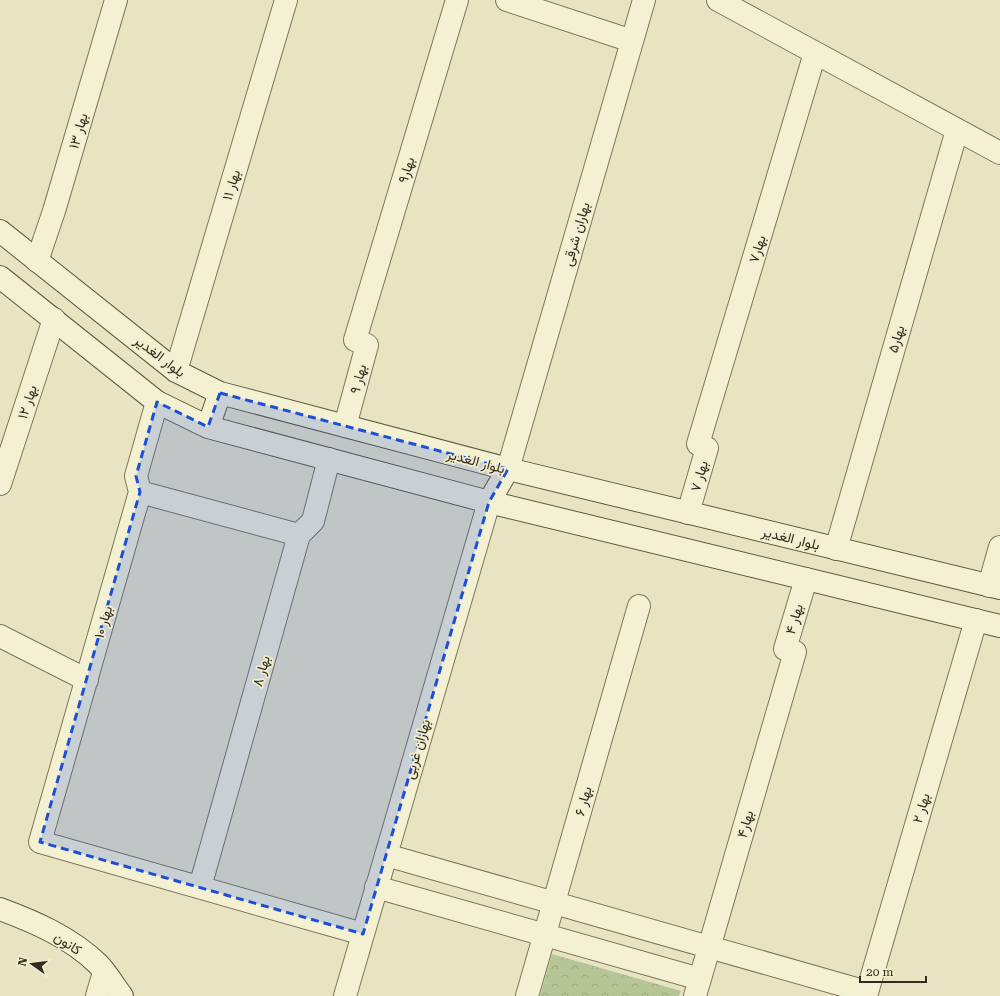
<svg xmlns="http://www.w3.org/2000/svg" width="1000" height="996" font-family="'Roboto Serif',Vazirmatn,serif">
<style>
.park{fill:url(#park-crowns)}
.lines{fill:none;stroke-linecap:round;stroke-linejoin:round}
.street-casing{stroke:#80755a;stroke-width:24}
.secondary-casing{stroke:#61573e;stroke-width:24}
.street{stroke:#f4f1d3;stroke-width:22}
.secondary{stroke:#f4f1d3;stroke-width:22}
.marked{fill:#1d4ed8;fill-opacity:0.2;stroke:#1d4ed8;stroke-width:3;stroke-dasharray:8 5;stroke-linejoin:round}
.labels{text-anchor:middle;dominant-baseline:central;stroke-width:3.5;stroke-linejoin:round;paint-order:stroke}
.street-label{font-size:14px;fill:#312b1d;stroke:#f1eecf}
</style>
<defs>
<pattern id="park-crowns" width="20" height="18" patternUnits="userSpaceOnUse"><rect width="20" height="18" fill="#b6c596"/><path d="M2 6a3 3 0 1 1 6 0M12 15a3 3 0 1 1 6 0" fill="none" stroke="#9da981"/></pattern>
</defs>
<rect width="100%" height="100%" fill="#e8e4c1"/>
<!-- park -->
<path class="park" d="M552 954 681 991 679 996H540Z"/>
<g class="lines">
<defs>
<path id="street" d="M507 0 632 41
M718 0 1000 153
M37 261 54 211 116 0
M176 371 286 0
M345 426 367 345 355 340 457 0
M508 469 644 0
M0 484 54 319
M136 507 140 492 136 476 157 402
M688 513 707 448 698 444 815 53
M299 535 140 492 40 842 363 934
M836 549 957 130
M989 586 1000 547
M0 636 87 680
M386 855 867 992
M200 887 299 535 313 521 329 459
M376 887 700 979
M97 996 104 972
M345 996 489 502
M527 996 639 606
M695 996 795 652 785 649 806 579
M866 996 976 620"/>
<path id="secondary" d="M0 231 176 371 220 393 508 469 1000 588
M0 277 157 402 208 427 489 502 1000 626
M208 427 220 393
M489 502 508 469
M0 909C35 922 70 937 98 964 107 973 114 986 122 996"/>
</defs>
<!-- street casing -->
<use href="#street" class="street-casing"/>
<!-- secondary casing -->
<use href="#secondary" class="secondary-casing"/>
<!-- street -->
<use href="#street" class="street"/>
<!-- secondary -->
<use href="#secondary" class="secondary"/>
</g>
<!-- marked area -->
<path class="marked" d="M220 393 508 469 489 502 363 934 40 842 140 492 136 476 157 402 208 427Z"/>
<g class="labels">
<!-- street labels -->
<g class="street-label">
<text transform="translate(78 131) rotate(-74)">بهار ۱۳</text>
<text transform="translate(406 170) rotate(-73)">بهار۹</text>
<text transform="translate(231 185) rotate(-73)">بهار ۱۱</text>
<text transform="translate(576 234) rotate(-74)">بهاران شرقی</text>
<text transform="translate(757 249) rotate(-73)">بهار۷</text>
<text transform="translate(896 339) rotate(-74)">بهار۵</text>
<text transform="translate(160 356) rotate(37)">بلوار الغدیر</text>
<text transform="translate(358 379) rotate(-75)">بهار ۹</text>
<text transform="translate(27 402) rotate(-72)">بهار ۱۲</text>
<text transform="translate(476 461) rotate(15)">بلوار الغدیر</text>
<text transform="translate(699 476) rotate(-74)">بهار ۷</text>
<text transform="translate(791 538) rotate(14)">بلوار الغدیر</text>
<text transform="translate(794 619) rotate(-74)">بهار ۴</text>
<text transform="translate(103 622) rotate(-74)">بهار ۱۰</text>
<text transform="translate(261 671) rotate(-74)">بهار ۸</text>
<text transform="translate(417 749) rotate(-74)">بهاران غربی</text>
<text transform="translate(583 801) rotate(-74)">بهار ۶</text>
<text transform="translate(921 808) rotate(-74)">بهار ۲</text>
<text transform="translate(745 824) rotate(-74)">بهار۴</text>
<text transform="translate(68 943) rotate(34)">کانون</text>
</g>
</g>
<!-- north arrow -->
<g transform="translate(32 964) rotate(284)" stroke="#f1eecf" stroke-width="3" paint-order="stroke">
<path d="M0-3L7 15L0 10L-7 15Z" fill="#312b1d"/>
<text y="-6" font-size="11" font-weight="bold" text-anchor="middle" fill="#312b1d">N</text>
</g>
<!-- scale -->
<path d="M860 976v6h66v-6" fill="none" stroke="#312b1d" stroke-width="2"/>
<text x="866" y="976" font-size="12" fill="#312b1d" stroke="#f1eecf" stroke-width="3" paint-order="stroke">20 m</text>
</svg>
